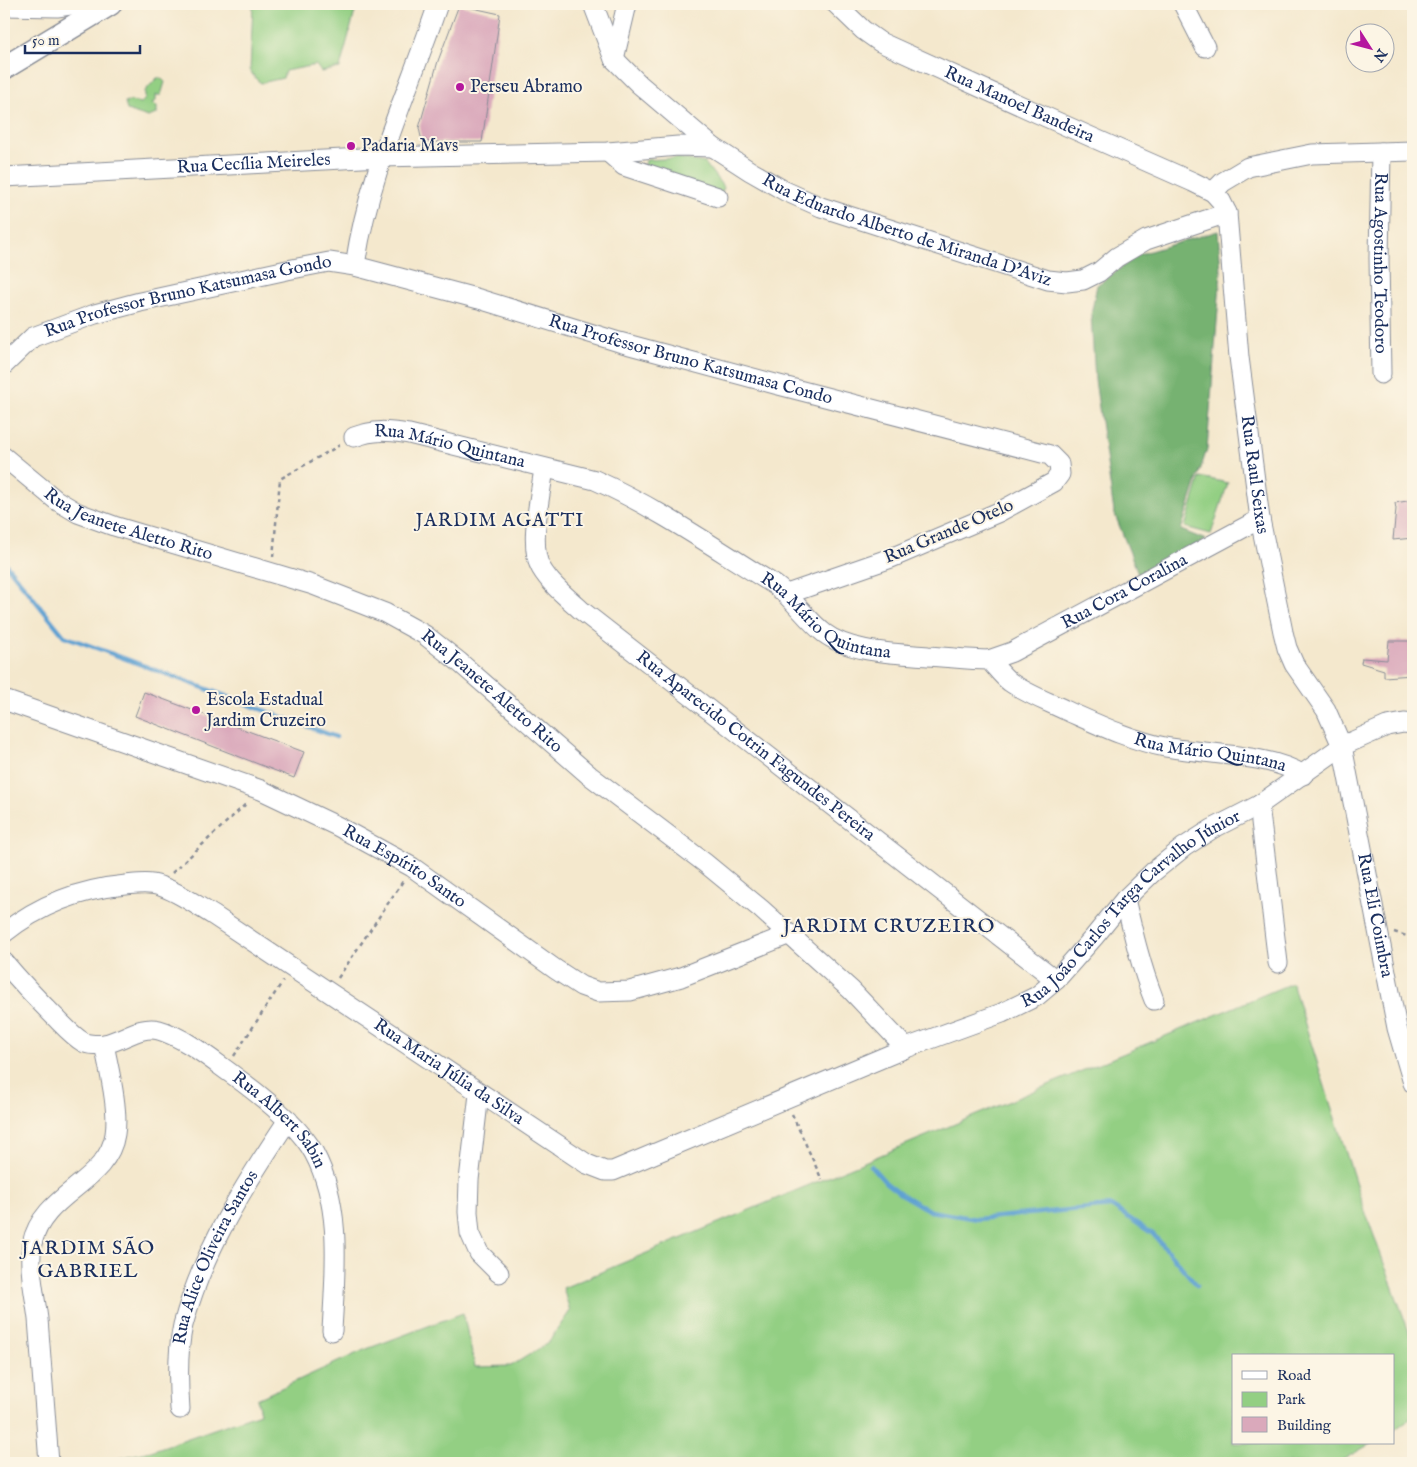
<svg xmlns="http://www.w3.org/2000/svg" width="1417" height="1467" font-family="'IM FELL English',serif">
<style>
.green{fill:#93cf83;stroke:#577f70}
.forest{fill:#76b271;stroke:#487068}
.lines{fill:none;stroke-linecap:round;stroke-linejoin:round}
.stream{stroke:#5ea1d2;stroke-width:4.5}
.building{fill:#daa9bb}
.minor-casing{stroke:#888c96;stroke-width:21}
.tertiary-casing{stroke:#888c96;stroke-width:25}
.path{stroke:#888c96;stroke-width:2.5;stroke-dasharray:4 4;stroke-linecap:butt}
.minor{stroke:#fff;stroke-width:19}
.tertiary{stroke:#fff;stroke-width:22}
.poi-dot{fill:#b5179e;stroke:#fcf5e5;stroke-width:2}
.labels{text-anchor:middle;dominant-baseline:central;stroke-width:4;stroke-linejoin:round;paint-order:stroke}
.poi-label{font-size:18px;fill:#1b2f5e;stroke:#fcf5e5;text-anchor:start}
.street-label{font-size:18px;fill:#1b2f5e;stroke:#fcf5e5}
.neighbourhood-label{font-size:19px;letter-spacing:1px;fill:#1b2f5e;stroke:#fcf5e5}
.quarter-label{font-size:20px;letter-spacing:1px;fill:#1b2f5e;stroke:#fcf5e5}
</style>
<rect width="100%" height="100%" fill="#fcf5e5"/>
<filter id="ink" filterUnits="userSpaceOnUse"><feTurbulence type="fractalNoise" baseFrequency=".02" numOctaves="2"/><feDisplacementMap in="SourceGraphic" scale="10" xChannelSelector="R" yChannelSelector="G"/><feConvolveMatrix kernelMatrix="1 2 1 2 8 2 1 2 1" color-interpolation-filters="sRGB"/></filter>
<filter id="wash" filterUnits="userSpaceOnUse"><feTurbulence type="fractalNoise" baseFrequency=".0096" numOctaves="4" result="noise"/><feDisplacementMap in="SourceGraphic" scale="20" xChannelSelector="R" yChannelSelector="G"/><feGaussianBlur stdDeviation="1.12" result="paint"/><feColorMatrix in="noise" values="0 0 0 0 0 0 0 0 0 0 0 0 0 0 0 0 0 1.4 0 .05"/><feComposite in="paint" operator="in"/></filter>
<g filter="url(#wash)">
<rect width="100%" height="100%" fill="#f4e8cd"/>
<!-- green -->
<path class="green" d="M253 4H357L340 68 321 72 316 65 285 71 283 78 261 83 256 79 250 71Z
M157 78H161L165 82 161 95H156V101L152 103 157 107V114L148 117 127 110 125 103 130 101 141 103 145 99V91Z
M679 158 705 163 724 188 719 196 644 171 646 160Z
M1200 477 1228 483 1211 534 1185 527Z
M1292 983 1361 1200 1413 1343V1406L1411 1407 1413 1416 1393 1431V1356H1233V1443H1372L1337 1463H97L151 1451 260 1413 257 1399 364 1350 463 1313 475 1367 511 1366 548 1343 570 1311 563 1288Z"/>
<!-- forest -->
<path class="forest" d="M1218 231 1221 271 1207 449 1181 530 1206 540 1139 576 1114 512 1095 380 1091 315 1097 285 1140 254Z"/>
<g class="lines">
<!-- stream -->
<path class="stream" d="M4 562 64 636 336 737
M871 1166 886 1183 899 1193 930 1211 977 1219 1111 1206 1153 1234 1197 1285"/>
</g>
<g id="blocks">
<!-- building -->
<path class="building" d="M459 5 500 14 482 142H428L421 137 419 128 438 61Z
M1413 500V538L1393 540 1396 509 1395 503Z
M1389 641H1413V675L1384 677V670L1361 663 1362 658 1387 660Z
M144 692 304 752 294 778 135 716Z"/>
</g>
</g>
<g filter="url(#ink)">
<use href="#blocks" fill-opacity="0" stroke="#888c96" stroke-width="1"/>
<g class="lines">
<defs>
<g id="minor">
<path id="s1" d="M593 4 614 59 639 84 713 147 750 171 785 191 821 207 1048 280 1067 282 1083 280 1099 272 1117 257 1146 240 1227 213"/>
<path id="s2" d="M836 4 863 30 880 42 1037 113 1193 182 1213 192 1221 201 1227 213 1239 357 1260 519 1283 632 1287 648 1294 664 1326 710 1342 746 1397 1028 1413 1083"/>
<path d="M1183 4 1205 47"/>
<path d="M4 6 57 7 77 4"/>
<path d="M614 59 627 4"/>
<path d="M608 152 624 166 718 197"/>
<path id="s3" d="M1381 152 1379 258 1381 374"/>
<path id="s4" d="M4 177 381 157 608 152 678 146 713 147"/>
<path d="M1213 192 1223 182 1248 167 1312 154 1413 151"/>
<path d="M355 266C368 174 409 91 438 4"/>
<path id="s5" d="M4 365 33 337 95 314 140 302 287 270 329 262 355 266 479 299 619 342 775 384 1050 455 1059 464 1060 474 1054 482 999 512 891 558 787 594"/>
<path id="s6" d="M354 437C375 429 388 431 409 434L595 480C658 508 716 549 775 585 794 599 806 619 824 633 850 653 896 653 928 656 948 657 968 660 989 660 996 667 1002 676 1010 682 1027 694 1046 701 1065 710 1097 724 1130 740 1165 747 1204 754 1270 754 1303 775"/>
<path id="s7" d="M4 457 56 500 78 513 114 526 313 585 385 613 425 635 458 661 589 775 705 863 761 909 851 990 906 1048"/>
<path id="s8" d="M544 468C541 494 528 546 541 568 551 585 568 598 582 611L1056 980"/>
<path id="s9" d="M989 660 1012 652 1260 519"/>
<path id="s10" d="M4 700 261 790 337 826 412 867 555 969 581 986 598 992 630 991 681 977 790 934"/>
<path d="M1259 805 1278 963"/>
<path d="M1125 899C1133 933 1141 967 1154 1000"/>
<path id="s11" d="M4 933C39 905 82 889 126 885 137 884 149 882 160 886 179 892 196 905 213 915L587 1164 605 1171H613L906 1048 1002 1013 1037 996 1056 980 1094 937 1125 899 1153 872 1184 847 1212 829 1259 805 1342 746 1387 726 1404 723 1413 724"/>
<path id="s12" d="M4 962C20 981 37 999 55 1017 64 1026 73 1036 83 1042 88 1045 100 1045 105 1044 124 1040 140 1025 159 1030 184 1037 212 1060 233 1075 259 1094 299 1125 314 1153 343 1207 335 1272 332 1331"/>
<path d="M479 1094 469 1180 468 1212 470 1233 479 1253 499 1273"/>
<path id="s13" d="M180 1409C178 1382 177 1352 183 1325 203 1250 245 1184 288 1120"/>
<path d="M49 1463C45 1415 42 1367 38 1319 35 1295 28 1268 32 1244 42 1193 108 1183 115 1134 119 1109 109 1070 104 1044"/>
</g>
<path id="tertiary" d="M4 68 110 4"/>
</defs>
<!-- minor casing -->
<use href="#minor" class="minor-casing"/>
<!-- tertiary casing -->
<use href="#tertiary" class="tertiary-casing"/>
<!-- path -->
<path class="path" d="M273 557 280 479 340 445
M172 873 247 803
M1394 932 1413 938
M338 978 403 881
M234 1056 283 981
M792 1114 822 1180"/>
<!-- minor -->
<use href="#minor" class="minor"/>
<!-- tertiary -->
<use href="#tertiary" class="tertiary"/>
</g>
</g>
<!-- markers -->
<g class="poi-dot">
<circle cx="460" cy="87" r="5"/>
<circle cx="351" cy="146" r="5"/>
<circle cx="196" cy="710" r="5"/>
</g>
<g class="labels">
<!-- poi labels -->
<g class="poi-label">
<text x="470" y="87">Perseu Abramo</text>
<text x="361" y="146">Padaria Mavs</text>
<text x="206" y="700">Escola Estadual<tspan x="206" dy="21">Jardim Cruzeiro</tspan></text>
</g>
<!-- street labels -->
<g class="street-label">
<text stroke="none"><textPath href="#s2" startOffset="211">Rua Manoel Bandeira</textPath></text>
<text stroke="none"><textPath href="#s4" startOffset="250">Rua Cecília Meireles</textPath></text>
<text stroke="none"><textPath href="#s1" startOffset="404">Rua Eduardo Alberto de Miranda D'Aviz</textPath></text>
<text stroke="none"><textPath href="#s3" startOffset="111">Rua Agostinho Teodoro</textPath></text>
<text stroke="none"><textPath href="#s5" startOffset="201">Rua Professor Bruno Katsumasa Gondo</textPath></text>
<text stroke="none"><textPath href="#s5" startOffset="721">Rua Professor Bruno Katsumasa Condo</textPath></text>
<text stroke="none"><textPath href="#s6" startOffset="98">Rua Mário Quintana</textPath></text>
<text stroke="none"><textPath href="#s2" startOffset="712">Rua Raul Seixas</textPath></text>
<text stroke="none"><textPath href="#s7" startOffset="144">Rua Jeanete Aletto Rito</textPath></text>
<text transform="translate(949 532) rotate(-23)">Rua Grande Otelo</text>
<text stroke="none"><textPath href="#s9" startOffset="152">Rua Cora Coralina</textPath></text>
<text stroke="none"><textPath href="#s6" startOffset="518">Rua Mário Quintana</textPath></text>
<text stroke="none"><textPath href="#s7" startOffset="549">Rua Jeanete Aletto Rito</textPath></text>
<text stroke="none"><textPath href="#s8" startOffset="381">Rua Aparecido Cotrin Fagundes Pereira</textPath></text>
<text stroke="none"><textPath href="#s6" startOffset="938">Rua Mário Quintana</textPath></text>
<text stroke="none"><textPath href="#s10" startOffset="435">Rua Espírito Santo</textPath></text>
<text stroke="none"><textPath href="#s11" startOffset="1292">Rua João Carlos Targa Carvalho Júnior</textPath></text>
<text stroke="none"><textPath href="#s2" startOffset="1174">Rua Eli Coimbra</textPath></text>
<text stroke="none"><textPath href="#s11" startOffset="511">Rua Maria Júlia da Silva</textPath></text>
<text stroke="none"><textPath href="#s12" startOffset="344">Rua Albert Sabin</textPath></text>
<text stroke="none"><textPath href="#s13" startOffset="159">Rua Alice Oliveira Santos</textPath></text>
</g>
<!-- neighbourhood labels -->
<g class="neighbourhood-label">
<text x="500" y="521">JARDIM AGATTI</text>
</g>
<!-- quarter labels -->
<g class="quarter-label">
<text x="889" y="926">JARDIM CRUZEIRO</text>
<text x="88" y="1248">JARDIM SÃO<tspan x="88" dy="23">GABRIEL</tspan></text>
</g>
</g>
<!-- margin -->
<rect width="1417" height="1467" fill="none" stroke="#fcf5e5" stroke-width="20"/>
<!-- legend -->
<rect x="1232" y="1354" width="162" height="90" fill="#fcf5e5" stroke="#a2a6af"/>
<rect x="1242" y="1371" width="25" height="8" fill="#ffffff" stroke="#a2a6af"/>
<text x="1277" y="1380" font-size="15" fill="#1b2f5e">Road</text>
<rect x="1242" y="1392" width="25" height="15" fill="#93cf83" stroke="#a2a6af"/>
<text x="1277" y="1404" font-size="15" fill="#1b2f5e">Park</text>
<rect x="1242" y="1417" width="25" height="15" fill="#daa9bb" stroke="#a2a6af"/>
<text x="1277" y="1430" font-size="15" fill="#1b2f5e">Building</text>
<!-- north arrow -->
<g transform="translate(1370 48) rotate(126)"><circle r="24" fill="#fcf5e5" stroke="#a2a6af"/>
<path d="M0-4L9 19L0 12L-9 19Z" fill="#b5179e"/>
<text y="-8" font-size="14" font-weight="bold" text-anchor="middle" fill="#1b2f5e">N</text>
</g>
<!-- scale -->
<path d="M25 45v8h115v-8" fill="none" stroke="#1b2f5e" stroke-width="2.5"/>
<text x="32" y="45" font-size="15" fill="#1b2f5e" stroke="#fcf5e5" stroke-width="4" paint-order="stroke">50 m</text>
</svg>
